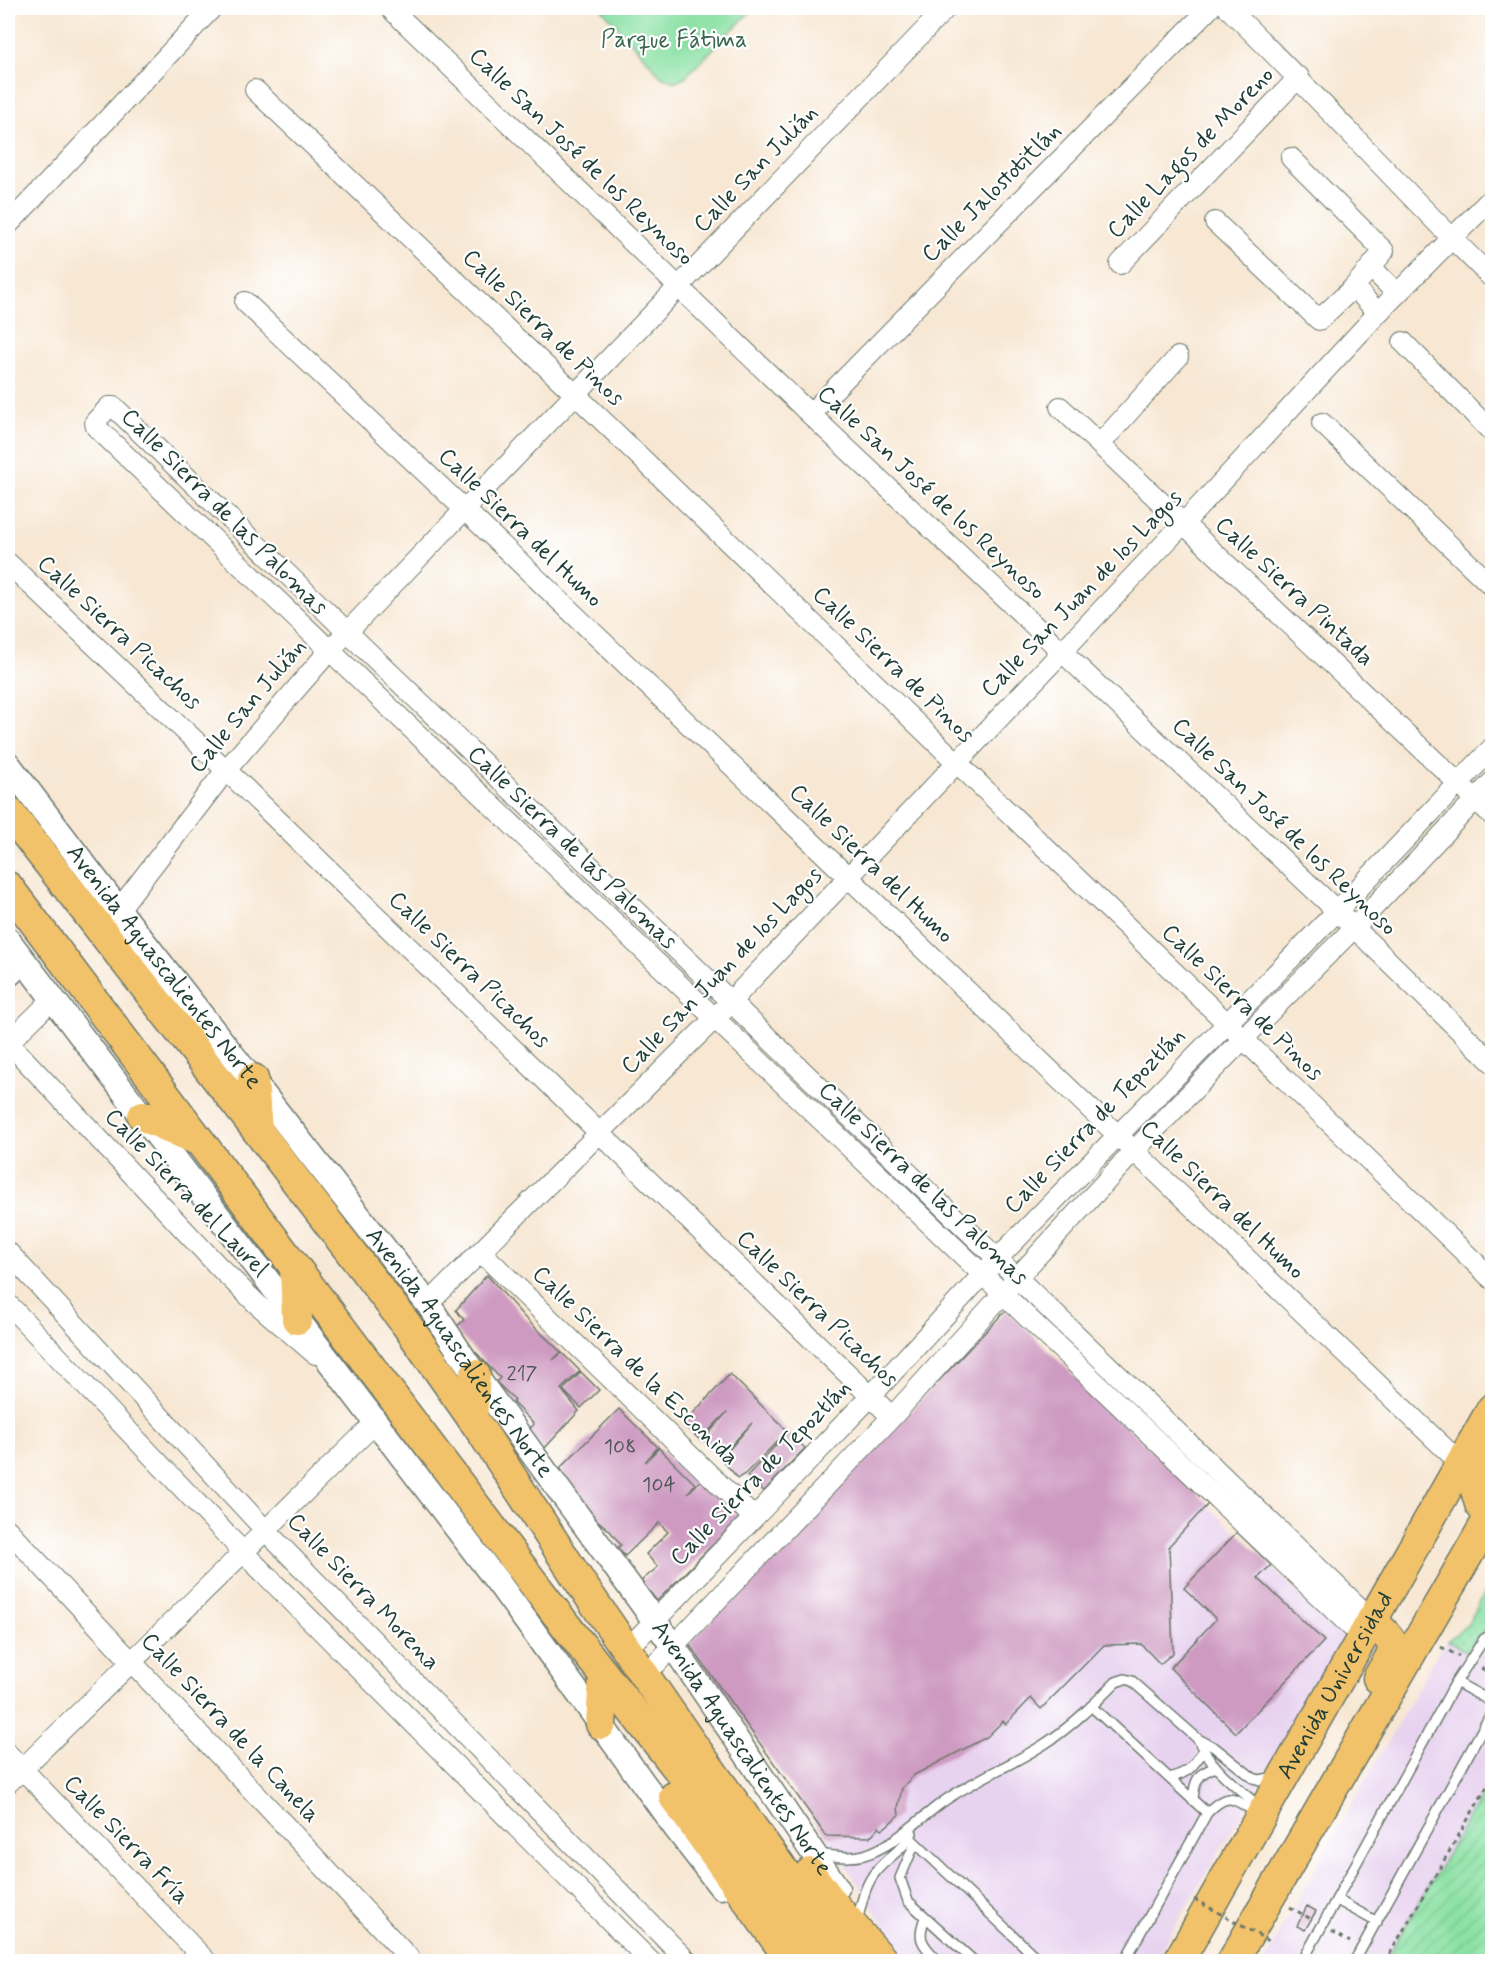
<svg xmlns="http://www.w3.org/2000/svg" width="1500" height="1969" font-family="Mynerve,sans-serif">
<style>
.built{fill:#e7d2ef}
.grass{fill:url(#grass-dots);stroke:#558f6c;stroke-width:1.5}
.park{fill:#8be1a4;stroke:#558f6c;stroke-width:1.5}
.garden{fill:url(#garden-furrows);stroke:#558f6c;stroke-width:1.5}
.building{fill:#ce9ac1}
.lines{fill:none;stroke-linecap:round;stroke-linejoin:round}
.service-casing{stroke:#6b786c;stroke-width:12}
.minor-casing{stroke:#6b786c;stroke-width:22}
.tertiary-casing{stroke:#6b786c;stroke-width:27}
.primary-casing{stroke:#6b786c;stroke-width:33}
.path{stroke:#6b786c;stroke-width:3;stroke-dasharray:4.5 4.5;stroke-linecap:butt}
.service{stroke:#fff;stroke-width:9}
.minor{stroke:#fff;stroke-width:20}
.tertiary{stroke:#fff;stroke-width:24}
.primary{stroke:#f2c26a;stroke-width:30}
.path-bridge{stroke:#6b786c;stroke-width:3;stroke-dasharray:4.5 4.5;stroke-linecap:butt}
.labels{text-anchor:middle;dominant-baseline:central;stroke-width:4.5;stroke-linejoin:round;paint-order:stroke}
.number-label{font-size:21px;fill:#4b5457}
.park-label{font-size:24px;fill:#3a6650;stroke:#fff}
.street-label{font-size:24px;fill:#1f3d34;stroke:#fff}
</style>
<defs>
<pattern id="grass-dots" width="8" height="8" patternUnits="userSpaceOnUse" patternTransform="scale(1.5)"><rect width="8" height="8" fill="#8be1a4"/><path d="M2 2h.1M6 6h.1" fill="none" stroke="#78c28e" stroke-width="1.8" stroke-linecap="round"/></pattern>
<pattern id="garden-furrows" width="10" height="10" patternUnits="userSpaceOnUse" patternTransform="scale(1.5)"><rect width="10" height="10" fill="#8be1a4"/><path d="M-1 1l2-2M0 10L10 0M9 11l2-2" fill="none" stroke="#78c28e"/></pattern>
</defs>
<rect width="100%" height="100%" fill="#fff"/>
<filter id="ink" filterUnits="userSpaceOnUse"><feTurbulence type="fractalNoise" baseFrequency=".0167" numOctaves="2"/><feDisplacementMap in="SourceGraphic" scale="12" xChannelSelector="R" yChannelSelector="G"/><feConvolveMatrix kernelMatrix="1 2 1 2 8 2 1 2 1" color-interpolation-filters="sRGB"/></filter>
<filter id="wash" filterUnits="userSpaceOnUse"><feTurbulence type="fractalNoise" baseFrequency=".008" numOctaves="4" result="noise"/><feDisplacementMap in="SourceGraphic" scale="24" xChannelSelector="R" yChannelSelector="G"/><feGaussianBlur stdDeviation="1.35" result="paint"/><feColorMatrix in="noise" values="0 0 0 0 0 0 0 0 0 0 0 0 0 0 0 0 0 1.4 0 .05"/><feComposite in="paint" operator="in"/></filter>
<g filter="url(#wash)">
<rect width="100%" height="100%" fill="#f7e7d3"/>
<!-- built -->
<path class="built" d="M1006 1310 1345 1638 1154 1962 908 1961 826 1836 689 1644Z
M1492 1579V1961L1263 1962 1441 1647 1468 1624Z"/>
<!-- grass -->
<path class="grass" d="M1492 1579V1627C1479 1632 1475 1640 1468 1652L1447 1641 1468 1624Z"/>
<!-- park -->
<path class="park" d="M601 8H754L685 77 674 82 661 76Z"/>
<!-- garden -->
<path class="garden" d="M1492 1778V1961H1385Z"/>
<g id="blocks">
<!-- building -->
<path class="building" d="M487 1275 525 1318 561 1352 553 1360 562 1353 580 1371 561 1389 579 1411 543 1450 528 1431 534 1424 513 1403 515 1400 496 1382 500 1378 454 1329 464 1320 456 1310Z
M1006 1310 1208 1504 1169 1546 1173 1653 1160 1664 1141 1644 1104 1645 1041 1709 1031 1698 1006 1724 1003 1721 987 1737 914 1775 902 1788 898 1808 899 1815 883 1829 879 1827 870 1837 826 1836 689 1644Z
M581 1372 599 1390 581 1408 563 1390Z
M730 1374 787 1431 745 1474 738 1478 721 1459 752 1423 721 1456 703 1440 727 1412 700 1440 683 1424Z
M619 1409 658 1447 645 1462 659 1448 695 1484 688 1493 701 1480 739 1518 657 1601 641 1581 658 1567 646 1554 668 1532 659 1523 625 1556 617 1548 621 1545 610 1531 597 1520 563 1477 561 1467Z
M788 1432 805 1448 764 1491 747 1476Z
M1237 1532 1271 1565 1258 1578 1324 1641 1236 1733 1170 1668 1216 1619 1184 1588Z
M1307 1906 1316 1911 1305 1930 1297 1926Z"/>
</g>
</g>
<g filter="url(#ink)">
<use href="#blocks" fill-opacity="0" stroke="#6b786c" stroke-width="1.5"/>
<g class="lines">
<defs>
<path id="service" d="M8 985 28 967
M1456 1682 1492 1702
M1091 1706 1207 1813 1124 1962
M1198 1739C1210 1768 1237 1787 1260 1807
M1169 1778C1188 1773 1192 1768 1203 1751
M1193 1801C1194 1782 1197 1773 1216 1767
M1207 1813C1229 1790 1234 1799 1258 1814
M904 1832 1041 1962
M915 1843 900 1878 908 1901 975 1962
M819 1854C833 1856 850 1859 864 1855 892 1847 917 1821 940 1804 971 1781 1010 1766 1043 1745 1070 1728 1093 1705 1116 1682L1125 1679 1132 1681 1198 1739 1214 1747 1253 1778 1260 1780 1275 1777
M1337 1900 1377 1922
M858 1918C862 1901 865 1884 877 1870 888 1857 904 1849 912 1833
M925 1918C916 1940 923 1945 939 1962
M1302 1962 1456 1682 1484 1639 1492 1634
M1354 1962 1492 1712"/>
<path id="minor" d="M390 8 810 414 1337 911 1492 1062
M1228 8C1318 96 1402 190 1492 278
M255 90 576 395 1492 1279
M1215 222 1319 320 1354 287 1384 251 1291 158
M8 225 212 8
M1120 264 1299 77
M1371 267 1397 294
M1354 287 1378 313
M245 302 464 509 1461 1464
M1403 342 1492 432
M1060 407 1492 815
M810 414 1210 8
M1322 423 1492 586
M1101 443 1178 357
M8 563 226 770 892 1417
M110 921 226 770 329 651 946 8
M8 1042 219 1267 258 1305 315 1354
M8 1043 52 1000
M8 1252 266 1531 688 1962
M481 1252 753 1517
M8 1304 243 1552 651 1962
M428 1304 714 1019 1184 523 1378 313 1492 198
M8 1530 413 1962
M639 1637 870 1397 997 1259 1337 911 1492 748
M1362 1637 96 427 95 422 109 407H114C535 810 951 1217 1372 1620
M657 1663 892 1417 1016 1279 1134 1151 1243 1039 1354 928 1492 782
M8 1754 207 1962
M8 1783 375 1423"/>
<g id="tertiary">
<path id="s1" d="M8 764 118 909 428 1304 475 1375 673 1646 837 1888"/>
<path d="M8 940 500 1585 675 1827 721 1887"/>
</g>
<g id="primary">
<path d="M8 811 257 1130 406 1324 484 1435 580 1582 689 1740 849 1962"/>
<path d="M8 887C187 1124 366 1363 547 1601 638 1721 736 1837 822 1962"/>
<path d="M253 1079 257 1130"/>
<path d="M143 1116 195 1139"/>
<path d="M295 1269 297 1319"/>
<path d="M472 1418 475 1375"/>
<path d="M1490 1517 1480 1504 1476 1490 1492 1460"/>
<path d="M1372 1620C1400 1649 1398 1644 1378 1678"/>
<path d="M601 1724 604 1676"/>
<path d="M674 1797 792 1962"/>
<path d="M810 1873 835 1906 884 1962"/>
<path id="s2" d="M1178 1962 1492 1409"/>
<path d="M1232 1962 1492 1513"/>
</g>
</defs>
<!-- service casing -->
<use href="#service" class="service-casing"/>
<!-- minor casing -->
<use href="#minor" class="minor-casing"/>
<!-- tertiary casing -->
<use href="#tertiary" class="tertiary-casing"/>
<!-- primary casing -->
<use href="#primary" class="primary-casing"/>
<!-- path -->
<path class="path" d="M1441 1647 1459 1656
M1481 1668 1492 1674
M1290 1907 1311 1919
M1332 1931 1350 1942
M1373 1956 1382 1962
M1385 1962 1492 1778"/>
<!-- service -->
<use href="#service" class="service"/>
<!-- minor -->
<use href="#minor" class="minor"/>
<!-- tertiary -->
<use href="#tertiary" class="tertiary"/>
<!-- primary -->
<use href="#primary" class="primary"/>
<!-- path-bridge -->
<path class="path-bridge" d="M1194 1899 1269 1941"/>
</g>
</g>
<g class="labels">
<!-- number labels -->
<g class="number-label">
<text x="522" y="1374">217</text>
<text x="620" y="1447">108</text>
<text x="659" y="1485">104</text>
</g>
<!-- park labels -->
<g class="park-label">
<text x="674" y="40">Parque Fátima</text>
</g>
<!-- street labels -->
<g class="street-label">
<text transform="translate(1191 153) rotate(-46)">Calle Lagos de Moreno</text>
<text transform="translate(581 157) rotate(44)">Calle San José de los Reynoso</text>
<text transform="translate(756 169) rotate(-46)">Calle San Julián</text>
<text transform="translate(992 193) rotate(-45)">Calle Jalostotitlán</text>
<text transform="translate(543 328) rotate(44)">Calle Sierra de Pinos</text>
<text transform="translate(931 493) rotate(43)">Calle San José de los Reynoso</text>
<text transform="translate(224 512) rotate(45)">Calle Sierra de las Palomas</text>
<text transform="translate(520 528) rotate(44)">Calle Sierra del Humo</text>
<text transform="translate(1294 592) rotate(43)">Calle Sierra Pintada</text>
<text transform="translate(1082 594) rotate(-46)">Calle San Juan de los Lagos</text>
<text transform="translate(119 633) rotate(43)">Calle Sierra Picachos</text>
<text transform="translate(893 665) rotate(44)">Calle Sierra de Pinos</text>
<text transform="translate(248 706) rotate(-50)">Calle San Julián</text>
<text transform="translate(1284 827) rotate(44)">Calle San José de los Reynoso</text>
<text transform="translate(572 848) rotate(44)">Calle Sierra de las Palomas</text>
<text transform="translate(871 864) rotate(44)">Calle Sierra del Humo</text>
<text stroke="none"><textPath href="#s1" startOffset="256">Avenida Aguascalientes Norte</textPath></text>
<text transform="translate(469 970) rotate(44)">Calle Sierra Picachos</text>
<text transform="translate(722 971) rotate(-46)">Calle San Juan de los Lagos</text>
<text transform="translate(1242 1003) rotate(44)">Calle Sierra de Pinos</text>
<text transform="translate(1095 1121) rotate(-46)">Calle Sierra de Tepoztlán</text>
<text transform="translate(923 1184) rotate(44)">Calle Sierra de las Palomas</text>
<text transform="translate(186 1193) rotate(46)">Calle Sierra del Laurel</text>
<text transform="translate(1222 1200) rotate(44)">Calle Sierra del Humo</text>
<text transform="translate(817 1309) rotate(44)">Calle Sierra Picachos</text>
<text stroke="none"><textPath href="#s1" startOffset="742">Avenida Aguascalientes Norte</textPath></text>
<text transform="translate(635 1366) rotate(44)">Calle Sierra de la Esconida</text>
<text transform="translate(761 1473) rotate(-46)">Calle Sierra de Tepoztlán</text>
<text transform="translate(363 1592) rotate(46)">Calle Sierra Morena</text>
<text stroke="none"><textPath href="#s2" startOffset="318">Avenida Universidad</textPath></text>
<text transform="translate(230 1728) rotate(47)">Calle Sierra de la Canela</text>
<text stroke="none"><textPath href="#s1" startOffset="1228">Avenida Aguascalientes Norte</textPath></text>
<text transform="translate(126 1840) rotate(46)">Calle Sierra Fría</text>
</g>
</g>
<!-- margin -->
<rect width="1500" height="1969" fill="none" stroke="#fff" stroke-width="30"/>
</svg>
